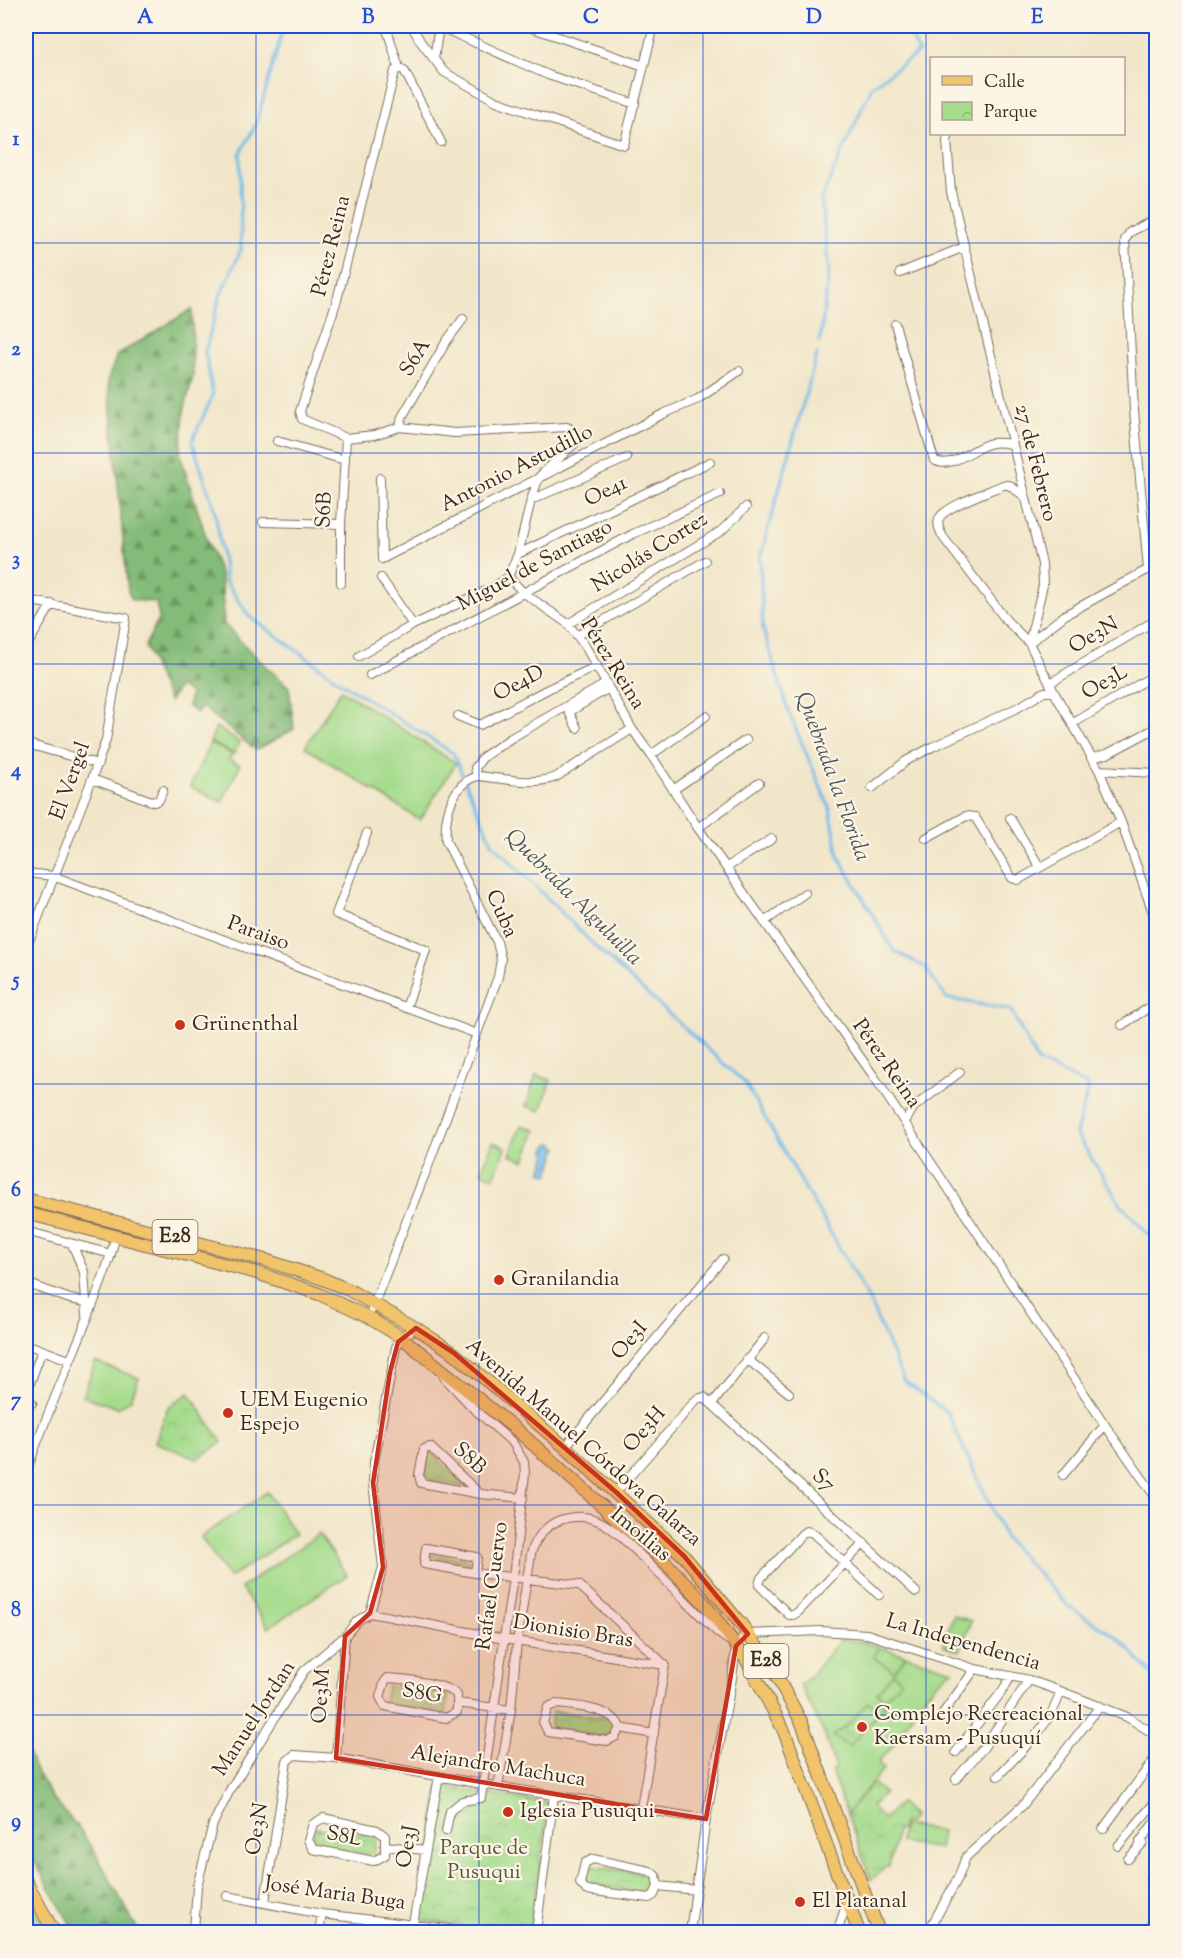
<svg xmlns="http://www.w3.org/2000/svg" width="1182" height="1958" font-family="'Sorts Mill Goudy',serif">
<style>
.green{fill:#a4db8c;stroke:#708255;stroke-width:1.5}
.forest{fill:url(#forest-firs);stroke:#5f724b;stroke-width:1.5}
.park{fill:url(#park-crowns);stroke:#708255;stroke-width:1.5}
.water{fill:url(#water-waves);stroke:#567284;stroke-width:1.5}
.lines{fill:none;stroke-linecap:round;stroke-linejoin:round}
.stream{stroke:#72bbea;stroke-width:3}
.minor-casing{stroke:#7b6c5a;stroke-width:10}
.primary-casing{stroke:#7b6c5a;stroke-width:14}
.minor{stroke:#fff;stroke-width:8}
.primary{stroke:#f1c36a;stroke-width:12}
.marked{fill:#c8321e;fill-opacity:0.2;stroke:#c8321e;stroke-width:4.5;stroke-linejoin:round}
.grid{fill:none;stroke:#1d4ed8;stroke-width:1.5;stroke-opacity:0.55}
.poi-dot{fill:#c8321e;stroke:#fcf5e5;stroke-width:2}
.labels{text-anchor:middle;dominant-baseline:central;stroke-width:4.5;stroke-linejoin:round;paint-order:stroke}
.shield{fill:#fcf5e5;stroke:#75675a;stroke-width:1.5}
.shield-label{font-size:20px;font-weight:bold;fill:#3b2a1e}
.street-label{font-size:21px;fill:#3b2a1e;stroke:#fcf5e5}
.poi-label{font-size:21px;fill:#3b2a1e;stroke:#fcf5e5;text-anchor:start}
.park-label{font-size:21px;fill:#55563a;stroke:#fcf5e5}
.water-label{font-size:22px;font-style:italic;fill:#4c565b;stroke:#fcf5e5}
.neatline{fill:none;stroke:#1d4ed8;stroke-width:2}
.grid-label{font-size:20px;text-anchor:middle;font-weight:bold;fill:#1d4ed8}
</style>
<defs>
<pattern id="forest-firs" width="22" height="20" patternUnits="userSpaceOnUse" patternTransform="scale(1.5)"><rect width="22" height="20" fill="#83bb78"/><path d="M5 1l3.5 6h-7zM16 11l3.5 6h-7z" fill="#6c9862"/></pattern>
<pattern id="park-crowns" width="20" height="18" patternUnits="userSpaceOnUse" patternTransform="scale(1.5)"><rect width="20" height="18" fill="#a4db8c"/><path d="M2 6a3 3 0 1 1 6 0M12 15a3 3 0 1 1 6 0" fill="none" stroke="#8ebc78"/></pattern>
<pattern id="water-waves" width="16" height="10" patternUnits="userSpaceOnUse" patternTransform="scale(1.5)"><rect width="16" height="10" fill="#72bbea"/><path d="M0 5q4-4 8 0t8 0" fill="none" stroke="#5f98bd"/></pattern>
</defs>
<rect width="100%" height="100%" fill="#fcf5e5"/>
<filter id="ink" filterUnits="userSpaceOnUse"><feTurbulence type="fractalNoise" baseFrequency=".0167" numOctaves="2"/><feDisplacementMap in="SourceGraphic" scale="12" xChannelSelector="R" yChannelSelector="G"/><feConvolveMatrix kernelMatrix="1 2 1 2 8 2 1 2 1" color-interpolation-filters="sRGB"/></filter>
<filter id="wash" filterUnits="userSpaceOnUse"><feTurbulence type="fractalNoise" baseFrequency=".008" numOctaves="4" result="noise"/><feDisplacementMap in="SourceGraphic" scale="24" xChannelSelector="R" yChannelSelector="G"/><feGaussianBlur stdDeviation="1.35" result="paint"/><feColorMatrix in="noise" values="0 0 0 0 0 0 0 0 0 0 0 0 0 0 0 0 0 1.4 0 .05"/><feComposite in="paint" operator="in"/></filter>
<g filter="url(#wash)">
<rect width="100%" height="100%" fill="#f1e6c9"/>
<!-- green -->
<path class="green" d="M341 690 456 763 420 820 305 747Z
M216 727 239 742 235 754 210 742Z
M210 743 232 754 229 760 240 765 222 802 190 787Z
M536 1075 551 1080 541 1111 526 1106Z
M521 1125 536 1130 525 1161 510 1155Z
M493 1142 506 1148 494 1177 481 1172Z
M95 1362 139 1378 131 1399 118 1408 83 1396Z
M267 1492 295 1534 229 1578 201 1537Z
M319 1534 347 1575 268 1628 241 1588Z
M953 1615 971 1621 960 1651 943 1645Z
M840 1640 863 1642 953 1670C934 1683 918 1703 907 1723 897 1739 894 1748 879 1760L880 1766 884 1768 847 1814 831 1771 836 1768 824 1734 800 1684 807 1680Z
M903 1825 942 1831 939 1849 900 1842Z
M26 1891 48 1932H38L26 1908Z
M1156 1910V1932H1135Z"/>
<!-- forest -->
<path class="forest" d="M192 309 193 376 184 412 180 455 208 543 221 576 224 624 262 663 289 687 294 729 256 750 202 707 197 713 188 707 190 694 179 686 169 702 145 646 159 618 156 602 132 600 128 592 108 379 117 355Z
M26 1749 38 1775 53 1799 78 1827 97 1856 139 1932H75L26 1847Z"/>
<!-- park -->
<path class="park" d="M189 1393 222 1442 197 1459 155 1442 168 1407Z
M429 1452 432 1453 467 1487 425 1480 427 1453Z
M430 1554 470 1560 469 1567 429 1561Z
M879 1647 906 1656 894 1671 874 1658Z
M893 1673 901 1680 885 1699 877 1693Z
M387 1686 448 1695 446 1714 384 1704Z
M879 1699 885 1705 849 1747 833 1736 847 1726 868 1702 873 1706Z
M552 1711 614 1719 611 1739 550 1728Z
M872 1783 884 1793 871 1807 884 1819 900 1803 914 1816 908 1823 903 1822 901 1830H897L889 1867H886L871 1880 847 1814Z
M439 1786 549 1803 530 1932H501L420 1920Z
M315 1828 377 1836 374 1855 312 1845Z
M588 1866 650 1874 647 1894 585 1883Z"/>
<!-- water -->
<path class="water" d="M553 1143 558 1148 549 1175 541 1172 547 1154 545 1149 549 1144Z"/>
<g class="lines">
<!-- stream -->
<path class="stream" d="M284 26 256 124 240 154 241 250 220 296 205 352 213 395 192 441 215 511 226 582 249 616 342 683 453 753 492 843 600 951 745 1083 868 1298 904 1381 947 1412 1005 1538 1068 1606 1118 1638 1156 1678
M820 342 829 270 821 199 872 86 919 52 905 26
M817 354 760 558 763 629 789 713 830 809 839 857 894 951 925 967 946 998 1011 1010 1037 1061 1089 1086 1076 1134 1119 1202 1156 1243"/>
</g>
</g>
<g filter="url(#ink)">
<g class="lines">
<defs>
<path id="minor" d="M386 26 399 68
M412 26 420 41 444 72 496 101 624 145 654 26
M438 26 548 75 635 104
M526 26 644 66
M434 59 439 26
M949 134 947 141 951 192 1042 564 1043 585 1029 643
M441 142 404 70 399 68 395 71 337 300 300 411 302 419 346 438 374 435 400 427 455 433 567 427C575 431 576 434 576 442L539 477 531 500 518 554 508 577 524 593 568 624 585 646 632 729 651 755 698 828 875 1078 1105 1425 1156 1498
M900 273 964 247
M895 324 934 460C951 471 974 446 992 443 998 442 1005 443 1011 444
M400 427 402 417 446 342 463 319
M277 441 345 460
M380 478 382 559 663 414 698 399 739 371
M1024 496 1009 485H1003C990 491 943 507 939 519 937 526 940 531 943 537L1006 620 1029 643
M531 500 627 458
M263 522 341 524
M518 554 710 462
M1156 565 1065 615 1029 643 1054 692 1099 770 1121 822 1156 921
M1148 570 1134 410 1125 240 1130 232 1156 219
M381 578 413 625
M341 583V524L346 438
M26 600 126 618 106 740 92 779 26 949
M568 624 721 531 746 507
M577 636 705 561
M26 647 52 604
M359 656 413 625 494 587 508 577
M370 675 633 534 720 494
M1050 683 1156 620
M458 716 480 725 548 689 597 666
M1072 724 1156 674
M577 728 569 712 607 689
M26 747 31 745 98 764
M651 755 706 716
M1091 758 1107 754 1156 728
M1099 770 1156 773
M477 776 475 768 483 757 511 738 607 683
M92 779 154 802 159 800 163 790
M872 788 906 761 932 747 1019 707 1044 692H1054
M673 790 746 740
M1010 818 1040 867
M698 828 759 783
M367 833 336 914 426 950 406 1008
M926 838 966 816 975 817 1012 878 1018 880 1121 822
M727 867 772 839
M26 873 53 876 477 1034
M764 922 805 893
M1122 1025 1156 1003
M905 1122 914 1107 960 1072
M26 1231 111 1254 116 1235
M72 1244 84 1272 87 1315
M26 1283 70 1299 86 1302
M372 1309 430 1161 498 977 501 959 497 942 446 841C444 818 451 784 477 776 502 778 532 786 556 777L632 729
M26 1344 69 1360
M747 1359 789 1393
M444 1377 474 1409 513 1443 524 1462 525 1474 513 1577 481 1798 462 1801 450 1811 446 1831
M26 1394 42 1350
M26 1401 32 1403
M712 1404 765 1338
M565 1447 723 1259
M26 1473C51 1399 87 1329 111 1254
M1063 1475 1105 1425
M616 1492 697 1399 704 1397 916 1592
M480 1494 430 1447 424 1449 419 1475 421 1483 480 1494 523 1498
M864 1543 798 1612 793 1615H789L759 1585 761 1578 803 1533 807 1531 813 1533 879 1595
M475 1573 477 1557 426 1548 424 1564 475 1573 579 1585 665 1665
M1156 1588V1596
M370 1613 504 1639 665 1665
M457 1703V1695C445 1683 405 1679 388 1678L385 1681 380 1697 385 1706 446 1718 457 1712V1703L511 1710
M556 1704C574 1706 615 1708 620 1728L615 1737 607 1741 548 1732 543 1722 548 1707Z
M943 1713 975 1669
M620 1728 654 1734
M956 1752 1003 1690 1011 1676
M336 1758 345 1636
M998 1776C1018 1754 1055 1721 1060 1691
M956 1779 984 1747 1029 1680
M498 1787 511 1710 517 1642 531 1554C535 1539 545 1526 560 1520 572 1516 584 1515 596 1520 611 1525 624 1540 636 1551 664 1578 690 1606 718 1633L728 1640
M641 1808 665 1665
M1103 1829 1156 1757
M385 1846V1836L377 1830 323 1818 313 1824 308 1840 313 1849 374 1861 385 1855V1846L425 1850
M1118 1846 1156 1801
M1128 1859 1143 1843 1140 1842 1156 1820
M1156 1872 1150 1880 1156 1885
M658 1886 656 1876 650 1871 593 1859 585 1863 580 1883 586 1890 649 1898 654 1895 658 1886 696 1890
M227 1896 322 1914 474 1932
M265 1902 287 1761 294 1755 336 1758 482 1784 706 1819
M413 1924 439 1776
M194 1932 197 1886 213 1824 231 1788 304 1671 345 1636 357 1621 370 1613 383 1567 373 1483 374 1462 396 1347 401 1337 416 1328
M319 1932 322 1914
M536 1932 554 1795
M690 1932 706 1819 732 1678 736 1646 743 1637 748 1634 821 1631 867 1634 975 1669 1029 1680 1060 1691 1127 1717 1156 1735
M837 1932 847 1903
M924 1932 930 1928 958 1878 966 1857 1023 1805 1100 1706"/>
<path id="primary" d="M26 1199 265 1260 323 1279 349 1290 416 1328 454 1353 565 1447 684 1556 741 1624 772 1668 802 1723 879 1932
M26 1213 257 1273 319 1294 368 1317 401 1337 517 1430 667 1564 704 1603 746 1659 784 1731 859 1932
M26 1881 54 1932
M26 1925 30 1932"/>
</defs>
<!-- minor casing -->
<use href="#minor" class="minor-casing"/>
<!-- primary casing -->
<use href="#primary" class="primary-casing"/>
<!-- minor -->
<use href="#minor" class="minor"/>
<!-- primary -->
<use href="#primary" class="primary"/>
</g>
</g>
<!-- marked area -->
<path class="marked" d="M416 1328 454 1353 616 1492 684 1556 748 1634 736 1646 706 1819 336 1758 345 1636 370 1613 383 1567 373 1483 390 1372 398 1342Z"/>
<!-- grid -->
<path class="grid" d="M256 26V1932M479 26V1932M703 26V1932M926 26V1932M26 243H1156M26 453H1156M26 664H1156M26 874H1156M26 1084H1156M26 1294H1156M26 1505H1156M26 1715H1156"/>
<!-- markers -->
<g class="poi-dot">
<circle cx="180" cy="1025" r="6"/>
<circle cx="499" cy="1280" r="6"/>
<circle cx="228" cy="1413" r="6"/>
<circle cx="862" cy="1727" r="6"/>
<circle cx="508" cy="1812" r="6"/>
<circle cx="800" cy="1902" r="6"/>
</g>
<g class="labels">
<!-- shield labels -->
<g class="shield">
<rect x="152.5" y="1220" width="45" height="34" rx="4.5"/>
<rect x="743.5" y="1644" width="45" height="34" rx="4.5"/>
</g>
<g class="shield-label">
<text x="175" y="1237">E28</text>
<text x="766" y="1661">E28</text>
</g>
<!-- street labels -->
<g class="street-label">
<text transform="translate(332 246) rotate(-76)">Pérez Reina</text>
<text transform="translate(416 358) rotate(-59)">S6A</text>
<text transform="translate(1035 463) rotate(76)">27 de Febrero</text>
<text transform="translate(517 469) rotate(-27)">Antonio Astudillo</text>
<text transform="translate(606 492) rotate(-26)">Oe41</text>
<text transform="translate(325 510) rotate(-88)">S6B</text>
<text transform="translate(650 553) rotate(-32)">Nicolás Cortez</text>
<text transform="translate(535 566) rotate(-28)">Miguel de Santiago</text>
<text transform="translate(1094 636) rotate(-30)">Oe3N</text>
<text transform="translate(612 664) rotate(58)">Pérez Reina</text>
<text transform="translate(1105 683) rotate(-30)">Oe3L</text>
<text transform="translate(519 684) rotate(-28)">Oe4D</text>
<text transform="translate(71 781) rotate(-70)">El Vergel</text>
<text transform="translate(501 914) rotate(66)">Cuba</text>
<text transform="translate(258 934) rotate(20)">Paraiso</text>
<text transform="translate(886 1064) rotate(55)">Pérez Reina</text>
<text transform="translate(630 1341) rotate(-50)">Oe3I</text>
<text transform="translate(645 1430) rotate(-49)">Oe3H</text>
<text transform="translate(583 1443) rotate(41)">Avenida Manuel Córdova Galarza</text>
<text transform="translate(469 1459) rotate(43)">S8B</text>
<text transform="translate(823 1481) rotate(43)">S7</text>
<text transform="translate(640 1535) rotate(40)">Imoilias</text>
<text transform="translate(493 1586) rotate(-82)">Rafael Cuervo</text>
<text transform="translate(573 1632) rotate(9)">Dionisio Bras</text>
<text transform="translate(963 1643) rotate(16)">La Independencia</text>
<text transform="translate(422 1694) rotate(9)">S8G</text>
<text transform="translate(322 1696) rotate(-86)">Oe3M</text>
<text transform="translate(255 1719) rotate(-57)">Manuel Jordan</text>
<text transform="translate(498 1767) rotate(9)">Alejandro Machuca</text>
<text transform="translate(258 1829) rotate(-81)">Oe3N</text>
<text transform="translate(344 1837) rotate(11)">S8L</text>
<text transform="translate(408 1847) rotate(-80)">Oe3J</text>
<text transform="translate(335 1894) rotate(8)">José Maria Buga</text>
</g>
<!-- poi labels -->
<g class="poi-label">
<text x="192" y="1025">Grünenthal</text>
<text x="511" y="1280">Granilandia</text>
<text x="240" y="1401">UEM Eugenio<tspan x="240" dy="24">Espejo</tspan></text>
<text x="874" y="1715">Complejo Recreacional<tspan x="874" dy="24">Kaersam - Pusuquí</tspan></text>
<text x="520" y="1812">Iglesia Pusuqui</text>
<text x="812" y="1902">El Platanal</text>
</g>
<!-- park labels -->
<g class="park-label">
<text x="484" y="1849">Parque de<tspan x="484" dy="24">Pusuqui</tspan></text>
</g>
<!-- water labels -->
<g class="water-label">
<text transform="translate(832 777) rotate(70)">Quebrada la Florida</text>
<text transform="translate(573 898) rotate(45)">Quebrada Alguluilla</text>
</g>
</g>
<!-- margin -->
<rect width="1182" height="1958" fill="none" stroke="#fcf5e5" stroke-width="66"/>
<!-- legend -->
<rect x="930" y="57" width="195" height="78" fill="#fcf5e5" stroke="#afa495" stroke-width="1.5"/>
<rect x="942" y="76" width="30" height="9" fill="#f1c36a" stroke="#afa495" stroke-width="1.5"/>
<text x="984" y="87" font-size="18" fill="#3b2a1e">Calle</text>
<rect x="942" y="102" width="30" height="18" fill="url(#park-crowns)" stroke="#afa495" stroke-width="1.5"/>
<text x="984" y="117" font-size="18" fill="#3b2a1e">Parque</text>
<rect x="33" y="33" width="1116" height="1892" class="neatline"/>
<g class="grid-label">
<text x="145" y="23">A</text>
<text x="368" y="23">B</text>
<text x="591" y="23">C</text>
<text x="814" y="23">D</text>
<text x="1037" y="23">E</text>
<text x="16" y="145">1</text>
<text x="16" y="355">2</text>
<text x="16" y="565">3</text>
<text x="16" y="776">4</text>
<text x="16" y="986">5</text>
<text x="16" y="1196">6</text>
<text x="16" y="1406">7</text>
<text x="16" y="1616">8</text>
<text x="16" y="1827">9</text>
</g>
</svg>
